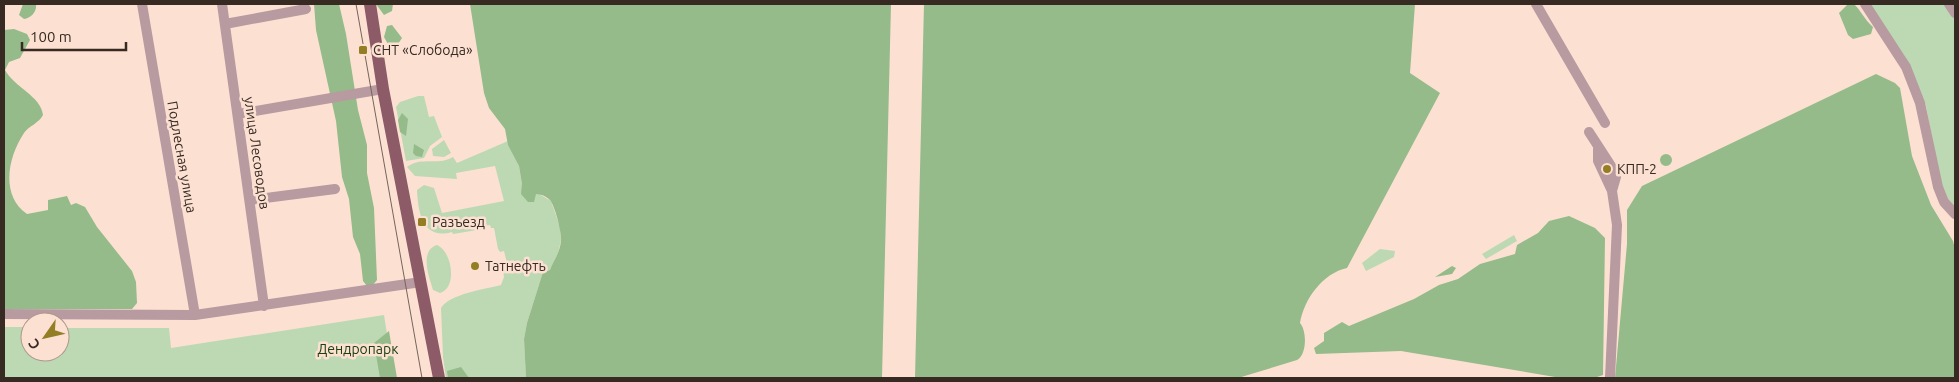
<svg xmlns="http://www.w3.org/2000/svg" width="1959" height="382" font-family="Ubuntu,sans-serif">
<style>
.green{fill:#bcd9b3}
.forest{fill:#94bb89}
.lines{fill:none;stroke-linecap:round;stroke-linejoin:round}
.minor{stroke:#b89aa1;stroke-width:10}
.major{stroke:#8d5a67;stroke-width:12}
.tram{stroke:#75645a;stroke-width:1}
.poi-dot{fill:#947e25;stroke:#fce1d2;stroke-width:2}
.labels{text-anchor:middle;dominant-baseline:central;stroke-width:5;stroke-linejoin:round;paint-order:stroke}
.poi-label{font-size:14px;fill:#372a23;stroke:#fce1d2;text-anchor:start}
.street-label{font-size:14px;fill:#372a23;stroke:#fce1d2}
.park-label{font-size:14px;fill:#1b410f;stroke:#fce1d2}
</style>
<rect width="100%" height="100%" fill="#fce1d2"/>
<!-- green -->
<path class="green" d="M1870 4H1947L1955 16V208L1945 196 1941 184 1926 106 1906 58Z
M418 96H424L429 117 434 116 442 137 430 146 424 158 406 161 396 107 400 102Z
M444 140 451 153 444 157 433 156 432 149Z
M508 141 519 166 522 184 551 201 560 227 561 240 558 253 550 270 543 272 527 323 524 339 526 378H446L443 357 441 308C449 294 486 289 501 285L504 277 502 264 507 263 504 251 500 252 498 249 494 228H491L490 225 483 226V229L453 234 452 232C424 240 418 215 417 190L424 185 434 188 442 213 504 201 495 166 456 173 457 179 415 176 407 167C421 156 439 166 453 157L457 163Z
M1514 235 1517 241 1486 259 1482 254Z
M437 245C452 251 458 288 440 293L433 290C429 276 419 251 437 245Z
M1380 249 1395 251 1394 257 1366 271 1362 263Z
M384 315 394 378H4V327H30V352H60V328H169L171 348Z"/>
<!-- forest -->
<path class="forest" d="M23 4H36C37 12 31 18 24 19L19 15Z
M314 4H339L346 34 358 110 367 145V173L374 208 377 280 372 286H367L363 281 360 254 353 237 349 199 342 177 336 121 316 30Z
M376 4H393L392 11 384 15Z
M470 4H891L882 378H526L524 339 527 323 543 272 550 270C554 260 560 252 561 241 562 233 555 206 550 200 546 196 541 194 536 194L534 202H528L521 194 522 184 519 166 508 145 505 129 489 108 484 93Z
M924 4H1415L1410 73 1440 93 1347 268C1323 273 1304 299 1300 323 1307 331 1307 355 1297 360L1238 378H915Z
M1848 4H1854C1862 12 1864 19 1873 27L1871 34 1853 39 1848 35 1839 13Z
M392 25 402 38 396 47 389 46 384 37 387 26Z
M14 29 27 34 30 40 20 58 9 62 5 70C14 87 41 96 43 115 39 123 29 126 24 133 8 157 0 195 27 214L48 210V200L67 196 71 205 76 203 85 207 97 227 132 271 136 282 137 303 132 309H4V30Z
M1876 74 1895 83 1900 88 1912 156 1931 205 1953 241 1955 249V378H1615L1627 244V210L1642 186Z
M402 113 408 119 406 136 400 132 398 120Z
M414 144 424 150 422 157 416 156 413 153Z
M1660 160a6 6 0 1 1 12 0a6 6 0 1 1-12 0Z
M1569 216 1595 228 1605 238 1603 375 1594 378H1561L1401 351 1316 354 1314 348 1324 341V333L1342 322 1349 326 1414 299 1439 285 1458 279 1480 264 1515 254 1517 245 1538 233 1549 221Z
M1452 266 1456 268 1452 274 1435 277Z
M389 331 397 378H380L374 343Z
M461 367 469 378H448L447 371Z"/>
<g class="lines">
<!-- minor -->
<path class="minor" d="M142 4 195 315
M222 4 264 306
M1536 4 1605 123
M1865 4 1906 67 1920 103 1938 187 1944 202 1955 214
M1949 4 1955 13
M225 24 306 9
M238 114 383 89
M1589 132 1613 169 1616 177 1612 191 1617 225 1610 378
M1598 149V161L1612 191
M250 200 335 189
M4 314 195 315 421 282"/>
<!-- major -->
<path class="major" d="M370 4 383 89 439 378"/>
<!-- tram -->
<path class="tram" d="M356 4 422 378"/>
</g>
<!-- markers -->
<g class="poi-dot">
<rect x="358" y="45" width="10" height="10" rx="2.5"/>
<circle cx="1607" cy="169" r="5"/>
<rect x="417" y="217" width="10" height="10" rx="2.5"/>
<circle cx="475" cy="266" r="5"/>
</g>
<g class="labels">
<!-- poi labels -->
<g class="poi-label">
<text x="373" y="50">СНТ «Слобода»</text>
<text x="1617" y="169">КПП-2</text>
<text x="432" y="222">Разъезд</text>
<text x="485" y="266">Татнефть</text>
</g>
<!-- street labels -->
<g class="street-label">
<text transform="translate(257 153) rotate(82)">улица Лесоводов</text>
<text transform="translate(182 157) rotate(80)">Подлесная улица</text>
</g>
<!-- park labels -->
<g class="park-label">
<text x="358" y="349">Дендропарк</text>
</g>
</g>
<!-- border -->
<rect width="1959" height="382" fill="none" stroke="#372a23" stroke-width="10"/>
<!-- north arrow -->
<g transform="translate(45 337) rotate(236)"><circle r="24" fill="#fce1d2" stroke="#ad988c"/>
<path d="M0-4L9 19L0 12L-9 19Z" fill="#947e25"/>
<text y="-8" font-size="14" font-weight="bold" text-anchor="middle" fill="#372a23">С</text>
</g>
<!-- scale -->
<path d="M22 42v8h104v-8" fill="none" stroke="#372a23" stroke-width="2.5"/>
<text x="30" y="42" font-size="15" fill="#372a23" stroke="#fce1d2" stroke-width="4" paint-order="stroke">100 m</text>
</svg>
